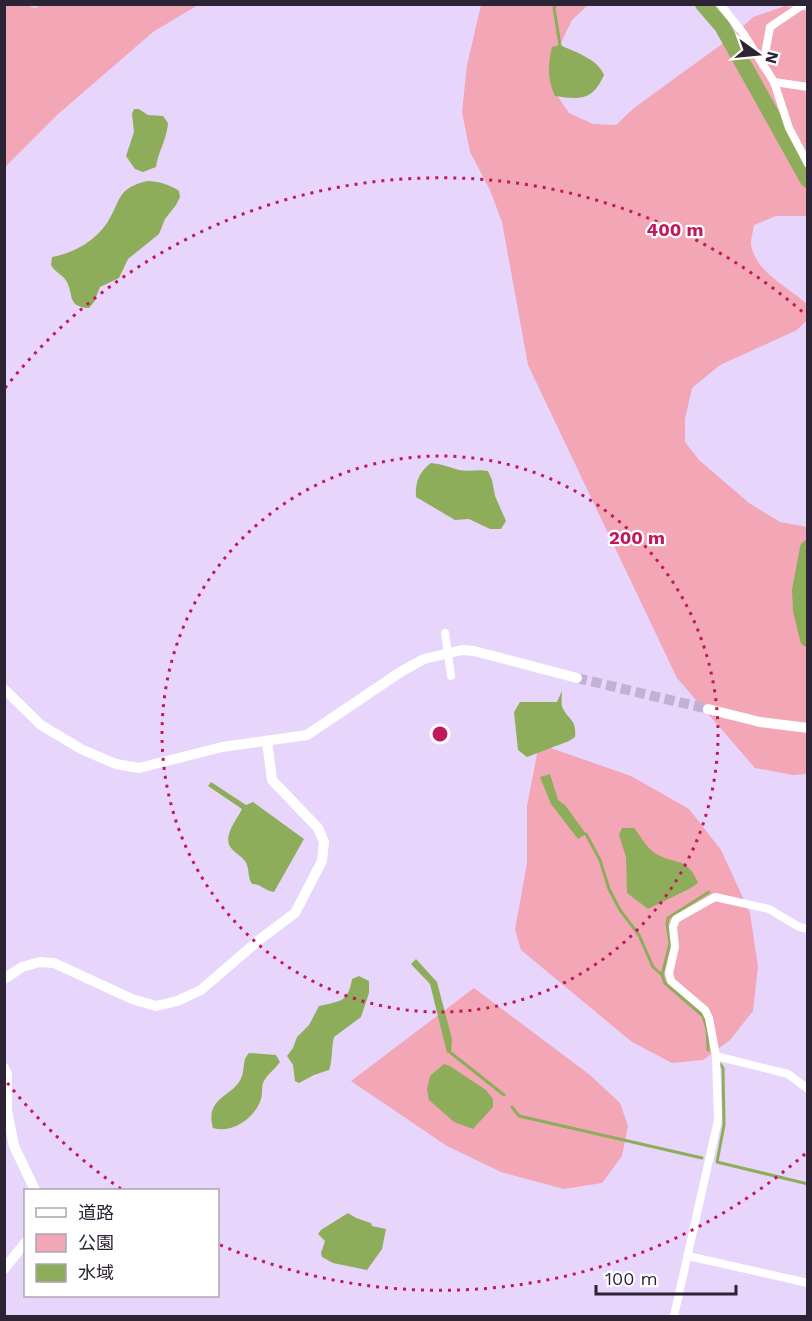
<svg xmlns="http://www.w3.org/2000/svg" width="812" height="1321" font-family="'Work Sans','Noto Sans JP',sans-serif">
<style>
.green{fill:#f3a6b5}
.water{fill:#8ead5b}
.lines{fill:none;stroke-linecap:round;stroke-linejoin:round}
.stream{stroke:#8ead5b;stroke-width:3}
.river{stroke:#8ead5b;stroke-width:16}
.secondary-tunnel{stroke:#c2b1d3;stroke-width:10;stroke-dasharray:10 5;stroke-linecap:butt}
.street{stroke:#fff;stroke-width:8}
.secondary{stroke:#fff;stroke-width:10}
.ring{fill:none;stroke:#c2185b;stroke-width:3;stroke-dasharray:3 6}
.centre{fill:#c2185b;stroke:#fff;stroke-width:3}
.ring-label{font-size:18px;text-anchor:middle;font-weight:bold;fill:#c2185b;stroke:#fff;stroke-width:4.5;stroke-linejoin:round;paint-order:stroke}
</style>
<rect width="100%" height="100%" fill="#e7d5fb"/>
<!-- green -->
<path class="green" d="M40 5H198L153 32 57 115 5 167V5H26L35 8Z
M481 5H588L572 20 551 63 552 88 569 113 593 124 616 125 634 108 733 36 753 17 785 6 807 11V216H776L754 225C753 231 751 239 751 244 755 272 788 287 807 304V320L797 330 720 365 692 388 685 419V442L699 460 749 503 780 522 807 527V774L793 775 755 768 677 678 528 365 502 222 490 190 470 152 462 112 467 65Z
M539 744 631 776 689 809 721 850 750 913 758 967 753 1011 730 1040 703 1060 672 1063 632 1042 521 950 515 930 527 863V806Z
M474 988 590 1075 620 1103 628 1126 622 1156 602 1183 564 1189 501 1172 447 1146 351 1081Z"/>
<!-- water -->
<path class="water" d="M560 45C575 52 598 59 604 75 593 100 581 100 555 96 547 79 548 65 552 47Z
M134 109H139L148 115 163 116 168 123C167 139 158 152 156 167L143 172 135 169 126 156 134 132 132 114Z
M147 181C158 181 171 185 179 191L180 197 176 205 165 219 159 234 128 259 119 278 100 287 94 302 89 308C65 307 75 292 65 279 61 274 55 272 51 265L52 257C74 253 95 241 107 223 122 199 116 189 147 181Z
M431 463C441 464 449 467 459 470 469 472 478 469 488 471L492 480 495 496 506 521 501 529H490L469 519 455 520 416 497C415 482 419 472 431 463Z
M562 691C562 696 561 702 562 706 567 720 577 718 575 737L569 741 527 757 518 750 514 712 520 702H557Z
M550 774 558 800 565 805 586 834 578 839 551 804 540 777Z
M211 782 246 805 253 802 304 839 274 892C265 891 261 884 252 884 247 877 250 868 245 861 241 856 235 853 231 848 222 837 237 819 242 809L208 786Z
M622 828H634C640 835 645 845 652 851 671 866 687 854 698 883L689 889 648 909 627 893 626 857 619 835Z
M416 959 437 982 452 1039 451 1053H447L430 984 411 964Z
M359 976 369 981V993L361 1017 334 1037C331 1048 333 1059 329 1070L314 1075 299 1083 295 1081 293 1065 287 1056 293 1048 297 1037 309 1025 319 1006C340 1001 348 1003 352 979Z
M249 1053 276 1055 280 1062C275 1069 268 1074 264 1081 261 1086 263 1093 261 1099 255 1118 232 1134 213 1128 204 1096 235 1097 242 1076 245 1067 242 1060 249 1053Z
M444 1064 450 1066 486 1090 493 1099V1107L473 1129 454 1122 429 1100 427 1089 430 1076Z
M348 1213 356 1218 371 1223 372 1226 386 1229 382 1249 367 1270 333 1263 322 1257 321 1253 325 1241 318 1234 321 1230Z"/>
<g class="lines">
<!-- stream -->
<path class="stream" d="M556 4 554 8 560 45
M586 834 600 860 609 889 620 910 639 935 653 967 662 975 665 983 703 1016 707 1029 708 1050
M662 975 670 943 667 924 668 918 709 892
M451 1053 504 1095
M512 1107 519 1116 702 1158
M717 1162 724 1125 723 1068 720 1064
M717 1162 808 1184"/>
<!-- river -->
<path class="river" d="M703 4 722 26 808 180
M808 548 800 590 801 610 808 639"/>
<!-- secondary-tunnel -->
<path class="secondary-tunnel" d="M577 678 708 709"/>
<!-- street -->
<path class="street" d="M720 4 743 33 774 82 789 128 808 164
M763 65 770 27 804 4
M774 82 808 87
M445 633 451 676
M716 1056 788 1074 808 1089
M688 1256 808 1283
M674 1316 718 1120 716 1056 709 1018 705 1010 671 981 669 973 675 947 673 927 676 919 715 897 769 909 799 927 808 929"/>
<!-- secondary -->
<path class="secondary" d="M4 689 41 725 81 749 116 764 139 768 222 747 307 735 402 671 424 659 462 650 474 651 577 678
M708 709 760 722 808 728
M4 979 22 967 40 962 54 963 132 999 156 1006 177 1001 201 990 259 940 295 913 322 861 324 842 318 828 272 780 267 741
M4 1068 7 1074V1110L14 1146 35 1190
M4 1269 26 1242"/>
</g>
<!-- distance rings -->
<g class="ring">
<circle cx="440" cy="734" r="278"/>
<path d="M805 1154A556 556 0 0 1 218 1244M121 1189A556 556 0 0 1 5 1080M5 388A556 556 0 0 1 805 314"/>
</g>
<circle cx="440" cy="734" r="9" class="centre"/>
<g class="ring-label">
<text x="675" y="236">400 m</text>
<text x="637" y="544">200 m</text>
</g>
<!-- border -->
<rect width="812" height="1321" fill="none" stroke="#2c2335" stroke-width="12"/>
<!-- legend -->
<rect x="24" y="1189" width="195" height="108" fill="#ffffff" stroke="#aba7ae" stroke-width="1.5"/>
<rect x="36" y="1208" width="30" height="9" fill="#ffffff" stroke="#aba7ae" stroke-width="1.5"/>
<text x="78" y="1219" font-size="18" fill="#2c2335">道路</text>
<rect x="36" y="1234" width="30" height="18" fill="#f3a6b5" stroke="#aba7ae" stroke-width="1.5"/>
<text x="78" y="1249" font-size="18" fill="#2c2335">公園</text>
<rect x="36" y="1264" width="30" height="18" fill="#8ead5b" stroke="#aba7ae" stroke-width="1.5"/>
<text x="78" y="1279" font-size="18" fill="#2c2335">水域</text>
<!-- north arrow -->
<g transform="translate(758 54) rotate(105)" stroke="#ffffff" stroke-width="4.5" paint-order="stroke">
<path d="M0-4.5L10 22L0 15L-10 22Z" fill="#2c2335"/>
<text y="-9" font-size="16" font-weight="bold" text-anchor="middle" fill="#2c2335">N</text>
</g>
<!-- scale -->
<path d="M596 1285v9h140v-9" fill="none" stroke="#2c2335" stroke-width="3"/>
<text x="605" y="1285" font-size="18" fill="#2c2335" stroke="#ffffff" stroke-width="4.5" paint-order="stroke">100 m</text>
</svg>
